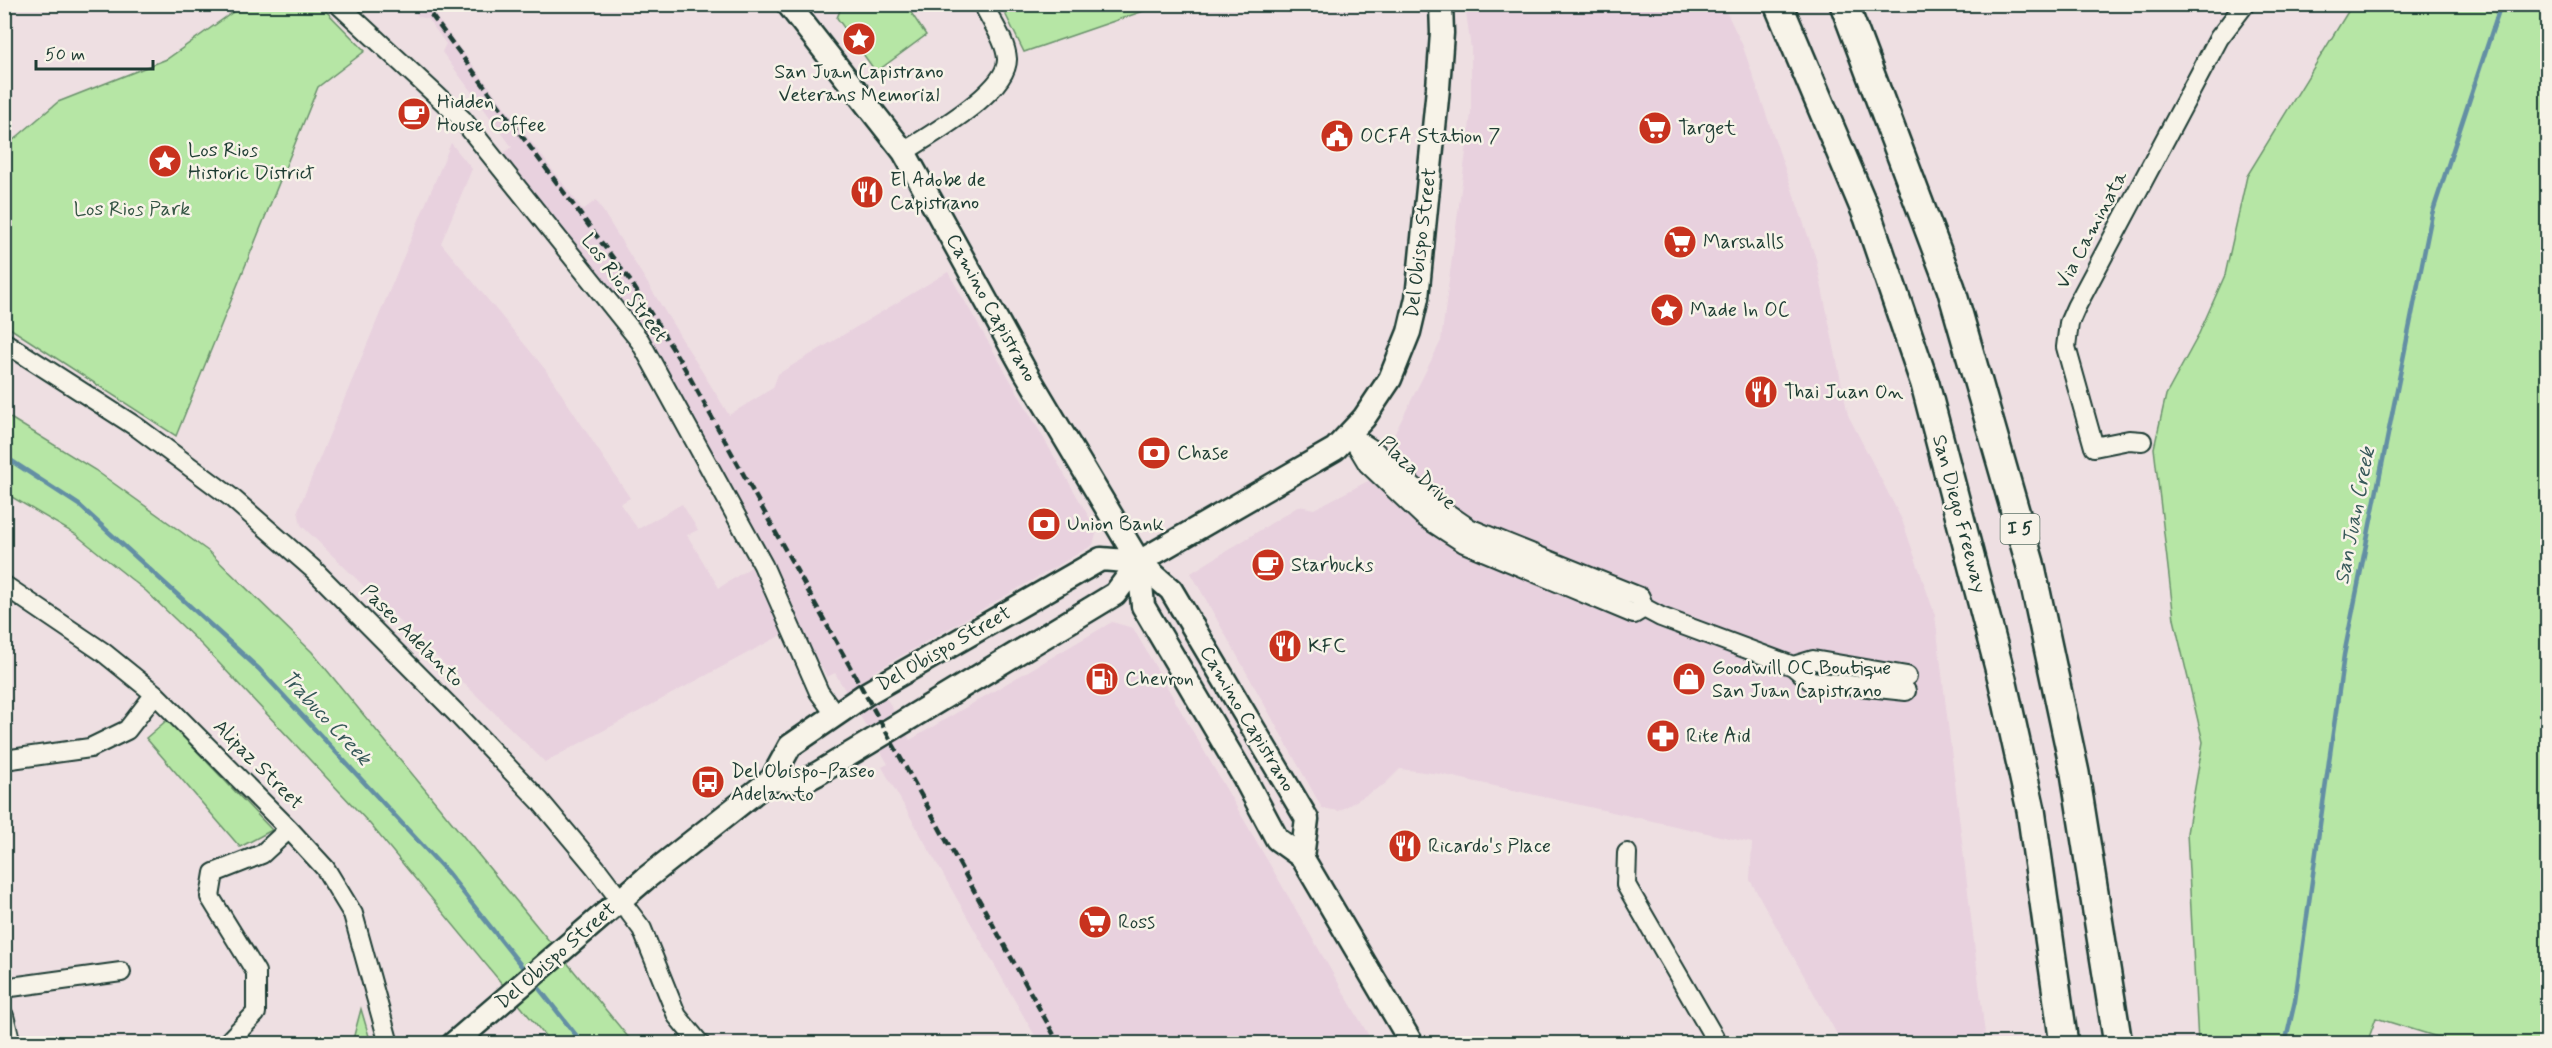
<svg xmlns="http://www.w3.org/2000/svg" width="2552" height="1048" font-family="Mynerve,sans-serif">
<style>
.built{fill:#e8d1de}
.green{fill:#b6e6a5;stroke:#6a926c;stroke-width:1.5}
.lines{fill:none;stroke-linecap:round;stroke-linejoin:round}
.stream{stroke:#638fa4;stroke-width:4.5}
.minor-casing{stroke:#1f3d34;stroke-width:22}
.major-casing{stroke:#1f3d34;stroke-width:27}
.highway-casing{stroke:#1f3d34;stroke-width:32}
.minor{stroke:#f7f3e8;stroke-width:18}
.major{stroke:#f7f3e8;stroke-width:22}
.highway{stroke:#f7f3e8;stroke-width:27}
.rail{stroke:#1f3d34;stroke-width:4.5;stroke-dasharray:9 4.5;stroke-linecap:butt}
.labels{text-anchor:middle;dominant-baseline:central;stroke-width:5;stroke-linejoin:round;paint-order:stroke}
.shield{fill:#f7f3e8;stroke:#60746a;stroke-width:1.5}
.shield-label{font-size:18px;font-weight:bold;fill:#1f3d34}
.poi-label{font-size:20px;fill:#1f3d34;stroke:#f7f3e8;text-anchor:start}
.park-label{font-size:20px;fill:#365645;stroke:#f7f3e8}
.street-label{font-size:20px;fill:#1f3d34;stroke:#f7f3e8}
.water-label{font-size:21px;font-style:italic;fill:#365859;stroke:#f7f3e8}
</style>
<rect width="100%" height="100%" fill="#eedfe2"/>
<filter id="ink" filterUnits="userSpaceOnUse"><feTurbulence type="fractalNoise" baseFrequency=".0167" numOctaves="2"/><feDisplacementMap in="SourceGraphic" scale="12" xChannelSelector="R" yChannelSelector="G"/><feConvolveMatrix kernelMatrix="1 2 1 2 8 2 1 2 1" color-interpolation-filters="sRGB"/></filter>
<g filter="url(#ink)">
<!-- built -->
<path class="built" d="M409 5H427L583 210 596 200 729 415 773 388 778 374 948 272 1097 531 1093 545 872 673 910 740 1112 622 1133 628 1373 1043H1039L882 767 888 764 835 673 827 677 789 610 665 376 501 155 512 147 442 52 446 44 428 19 419 17Z
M1465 5H1723L1742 44 1816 259 1848 415 1902 520 1935 615 1986 1043H1842L1750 880 1752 843 1440 774 1400 769 1385 784 1339 811 1322 808 1191 573 1299 506 1314 509 1372 479 1441 341 1471 114V49Z
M451 143 472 169 441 243 545 369 630 498 620 504 638 529 682 504 698 530 687 535 719 588 751 567 787 632 545 762 301 525 298 510Z"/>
<!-- green -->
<path class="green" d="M846 4 906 5 926 35 876 72 837 18 841 8Z
M243 5H320L365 51 318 87 176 436 5 325V147L58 102 167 59Z
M1001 5H1161L1024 52Z
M2352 5H2547V1043H2457L2376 1018 2367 1043H2198L2187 833 2203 742 2174 619 2154 448 2166 395 2197 338 2225 275 2247 176Z
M4 414 95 470 208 551 312 652 633 1043H551L370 824 203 646 146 591 75 534 5 493Z
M167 720 272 830 240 847 146 738Z
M361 1009 371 1043H352Z"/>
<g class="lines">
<!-- stream -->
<path class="stream" d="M4 456 79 505 259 669 447 872 527 973
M534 982 583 1044
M2285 1044 2295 1001 2344 655 2432 214 2501 4"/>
<defs>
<path id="minor" d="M338 4 462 119 640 341 763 565 819 692 835 714
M904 152C929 135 1008 92 1007 59 1006 41 991 21 983 4
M4 342 138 428 232 498 313 569 458 715 540 801 596 868 642 929 677 1016 700 1044
M1350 435 1375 451 1428 500 1469 528 1640 597 1644 608 1661 617 1793 666 1811 681 1906 691
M1353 439 1368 464 1424 517 1464 543 1634 614 1644 608
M2142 441 2129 440 2094 447 2066 347 2069 323 2076 307 2219 38 2245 4
M4 585 103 652 155 694 289 829 325 868 353 914 389 1044
M1793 666 1813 660 1907 676
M4 760 90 748 127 730 155 694
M1627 853 1626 885 1718 1044
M4 988 121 972
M4 1016 11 1044
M226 1044 256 1013V972L210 897 214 873 262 854 289 829"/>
<path id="major" d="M788 4 904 152 1025 371 1139 562 1171 590 1307 819 1302 857
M1139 562 1143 606 1244 777 1277 839 1302 857 1412 1044
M772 779 804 781 817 774 1115 594 1139 562 1335 449 1364 418 1390 379 1409 332 1417 298 1438 88 1442 33 1441 4
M453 1044 645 879 772 779 790 746 866 694 1101 559 1139 562"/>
<path id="highway" d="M1778 4 1868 217 1925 384 2002 679 2031 810 2064 1044
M1844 4 1951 288 2030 563 2075 773 2118 1044"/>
</defs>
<!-- minor casing -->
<use href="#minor" class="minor-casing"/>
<!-- major casing -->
<use href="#major" class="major-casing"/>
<!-- highway casing -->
<use href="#highway" class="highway-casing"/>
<!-- minor -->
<use href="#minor" class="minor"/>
<!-- major -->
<use href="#major" class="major"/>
<!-- highway -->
<use href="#highway" class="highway"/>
<!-- rail -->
<path class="rail" d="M423 4 631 282 684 367 1059 1044"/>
</g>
</g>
<!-- icons -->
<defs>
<symbol id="sight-disc" viewBox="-11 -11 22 22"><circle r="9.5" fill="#c8321e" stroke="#f7f3e8"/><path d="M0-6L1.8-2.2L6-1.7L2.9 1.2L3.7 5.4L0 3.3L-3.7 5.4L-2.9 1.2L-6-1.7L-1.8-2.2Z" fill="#fff"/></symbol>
<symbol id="cafe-disc" viewBox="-11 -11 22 22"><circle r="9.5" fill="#c8321e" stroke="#f7f3e8"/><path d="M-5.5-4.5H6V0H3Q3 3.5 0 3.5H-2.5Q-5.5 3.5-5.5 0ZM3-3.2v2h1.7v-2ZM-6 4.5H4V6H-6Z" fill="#fff"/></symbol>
<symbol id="supermarket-disc" viewBox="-11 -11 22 22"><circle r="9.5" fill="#c8321e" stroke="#f7f3e8"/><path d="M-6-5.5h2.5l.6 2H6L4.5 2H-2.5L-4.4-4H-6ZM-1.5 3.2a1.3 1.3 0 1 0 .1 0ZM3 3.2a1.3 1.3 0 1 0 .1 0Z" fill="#fff"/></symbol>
<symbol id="civic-disc" viewBox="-11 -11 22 22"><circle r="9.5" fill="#c8321e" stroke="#f7f3e8"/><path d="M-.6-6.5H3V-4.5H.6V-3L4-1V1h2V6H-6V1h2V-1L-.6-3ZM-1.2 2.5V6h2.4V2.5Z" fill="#fff"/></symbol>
<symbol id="restaurant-disc" viewBox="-11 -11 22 22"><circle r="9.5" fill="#c8321e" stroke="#f7f3e8"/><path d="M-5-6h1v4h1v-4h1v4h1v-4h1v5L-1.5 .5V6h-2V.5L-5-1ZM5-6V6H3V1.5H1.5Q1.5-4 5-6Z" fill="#fff"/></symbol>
<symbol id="bank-disc" viewBox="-11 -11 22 22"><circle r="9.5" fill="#c8321e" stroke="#f7f3e8"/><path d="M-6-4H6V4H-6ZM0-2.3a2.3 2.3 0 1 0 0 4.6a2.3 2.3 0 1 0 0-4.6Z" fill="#fff"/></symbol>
<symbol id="fuel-disc" viewBox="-11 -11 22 22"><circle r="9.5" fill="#c8321e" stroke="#f7f3e8"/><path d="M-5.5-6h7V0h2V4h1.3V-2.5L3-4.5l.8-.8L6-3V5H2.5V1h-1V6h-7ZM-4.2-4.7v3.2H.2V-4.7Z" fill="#fff"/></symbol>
<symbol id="shop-disc" viewBox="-11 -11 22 22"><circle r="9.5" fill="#c8321e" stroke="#f7f3e8"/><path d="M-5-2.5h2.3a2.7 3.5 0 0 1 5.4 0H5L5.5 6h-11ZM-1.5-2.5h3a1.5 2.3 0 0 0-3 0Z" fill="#fff"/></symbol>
<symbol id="pharmacy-disc" viewBox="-11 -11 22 22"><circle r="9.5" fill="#c8321e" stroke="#f7f3e8"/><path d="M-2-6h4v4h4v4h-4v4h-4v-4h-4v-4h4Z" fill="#fff"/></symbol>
<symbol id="bus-disc" viewBox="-11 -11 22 22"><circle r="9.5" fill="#c8321e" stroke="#f7f3e8"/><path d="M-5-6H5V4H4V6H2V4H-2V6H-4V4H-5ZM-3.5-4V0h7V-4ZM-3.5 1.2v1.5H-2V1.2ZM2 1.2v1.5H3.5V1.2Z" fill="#fff"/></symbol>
</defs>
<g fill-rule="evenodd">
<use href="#sight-disc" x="840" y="20" width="38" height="38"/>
<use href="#cafe-disc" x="395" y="95" width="38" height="38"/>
<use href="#supermarket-disc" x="1636" y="109" width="38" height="38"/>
<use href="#civic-disc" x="1318" y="117" width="38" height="38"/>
<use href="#sight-disc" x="146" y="142" width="38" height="38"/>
<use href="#restaurant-disc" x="848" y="173" width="38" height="38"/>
<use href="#supermarket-disc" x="1661" y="223" width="38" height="38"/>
<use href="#sight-disc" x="1648" y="291" width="38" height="38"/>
<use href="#restaurant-disc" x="1742" y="373" width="38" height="38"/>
<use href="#bank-disc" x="1135" y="434" width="38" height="38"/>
<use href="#bank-disc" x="1025" y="505" width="38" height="38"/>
<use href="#cafe-disc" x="1249" y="546" width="38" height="38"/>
<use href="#restaurant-disc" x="1266" y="627" width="38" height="38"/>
<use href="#fuel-disc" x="1083" y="660" width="38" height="38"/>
<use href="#shop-disc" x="1670" y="660" width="38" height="38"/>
<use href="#pharmacy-disc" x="1644" y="717" width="38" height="38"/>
<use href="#bus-disc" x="689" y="763" width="38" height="38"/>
<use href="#restaurant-disc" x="1386" y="827" width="38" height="38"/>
<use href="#supermarket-disc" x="1076" y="903" width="38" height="38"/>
</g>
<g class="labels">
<!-- shield labels -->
<rect class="shield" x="2000.5" y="514" width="39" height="30" rx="4.5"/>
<g class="shield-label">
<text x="2020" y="529">I 5</text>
</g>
<!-- poi labels -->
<g class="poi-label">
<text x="859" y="72" text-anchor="middle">San Juan Capistrano<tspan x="859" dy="23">Veterans Memorial</tspan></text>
<text x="437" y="102">Hidden<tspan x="437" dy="23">House Coffee</tspan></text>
<text x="1678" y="128">Target</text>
<text x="1360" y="136">OCFA Station 7</text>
<text x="188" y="150">Los Rios<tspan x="188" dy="23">Historic District</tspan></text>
<text x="890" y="180">El Adobe de<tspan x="890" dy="23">Capistrano</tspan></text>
<text x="1703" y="242">Marshalls</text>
<text x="1690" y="310">Made In OC</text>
<text x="1784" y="392">Thai Juan On</text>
<text x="1177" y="453">Chase</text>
<text x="1067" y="524">Union Bank</text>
<text x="1291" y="565">Starbucks</text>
<text x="1308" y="646">KFC</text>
<text x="1712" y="668">Goodwill OC Boutique<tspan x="1712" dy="23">San Juan Capistrano</tspan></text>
<text x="1125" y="679">Chevron</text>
<text x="1686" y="736">Rite Aid</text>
<text x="731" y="771">Del Obispo-Paseo<tspan x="731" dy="23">Adelanto</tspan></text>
<text x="1428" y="846">Ricardo's Place</text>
<text x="1118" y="922">Ross</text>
</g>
<!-- park labels -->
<g class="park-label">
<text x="132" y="209">Los Rios Park</text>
</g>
<!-- street labels -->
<g class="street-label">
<text transform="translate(2092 230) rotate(-62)">Via Caminata</text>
<text transform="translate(1421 243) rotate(-83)">Del Obispo Street</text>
<text transform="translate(624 288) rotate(53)">Los Rios Street</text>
<text transform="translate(991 308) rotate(61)">Camino Capistrano</text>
<text transform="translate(1417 473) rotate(43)">Plaza Drive</text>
<text transform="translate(1959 514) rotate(75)">San Diego Freeway</text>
<text transform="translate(412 636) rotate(45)">Paseo Adelanto</text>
<text transform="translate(944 649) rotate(-30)">Del Obispo Street</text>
<text transform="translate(1247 719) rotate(59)">Camino Capistrano</text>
<text transform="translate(258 765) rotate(45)">Alipaz Street</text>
<text transform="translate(556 956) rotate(-41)">Del Obispo Street</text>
</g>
<!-- water labels -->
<g class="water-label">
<text transform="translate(2355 516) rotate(-79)">San Juan Creek</text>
<text transform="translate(326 718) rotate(47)">Trabuco Creek</text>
</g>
</g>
<!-- margin -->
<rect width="2552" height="1048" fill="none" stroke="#f7f3e8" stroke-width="24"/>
<rect x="12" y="12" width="2528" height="1024" fill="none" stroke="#1f3d34" stroke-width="2" filter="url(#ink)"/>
<!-- scale -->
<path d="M36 60v9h117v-9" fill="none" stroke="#1f3d34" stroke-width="3"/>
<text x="45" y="60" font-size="18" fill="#1f3d34" stroke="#f7f3e8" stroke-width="4.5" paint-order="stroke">50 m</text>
</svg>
